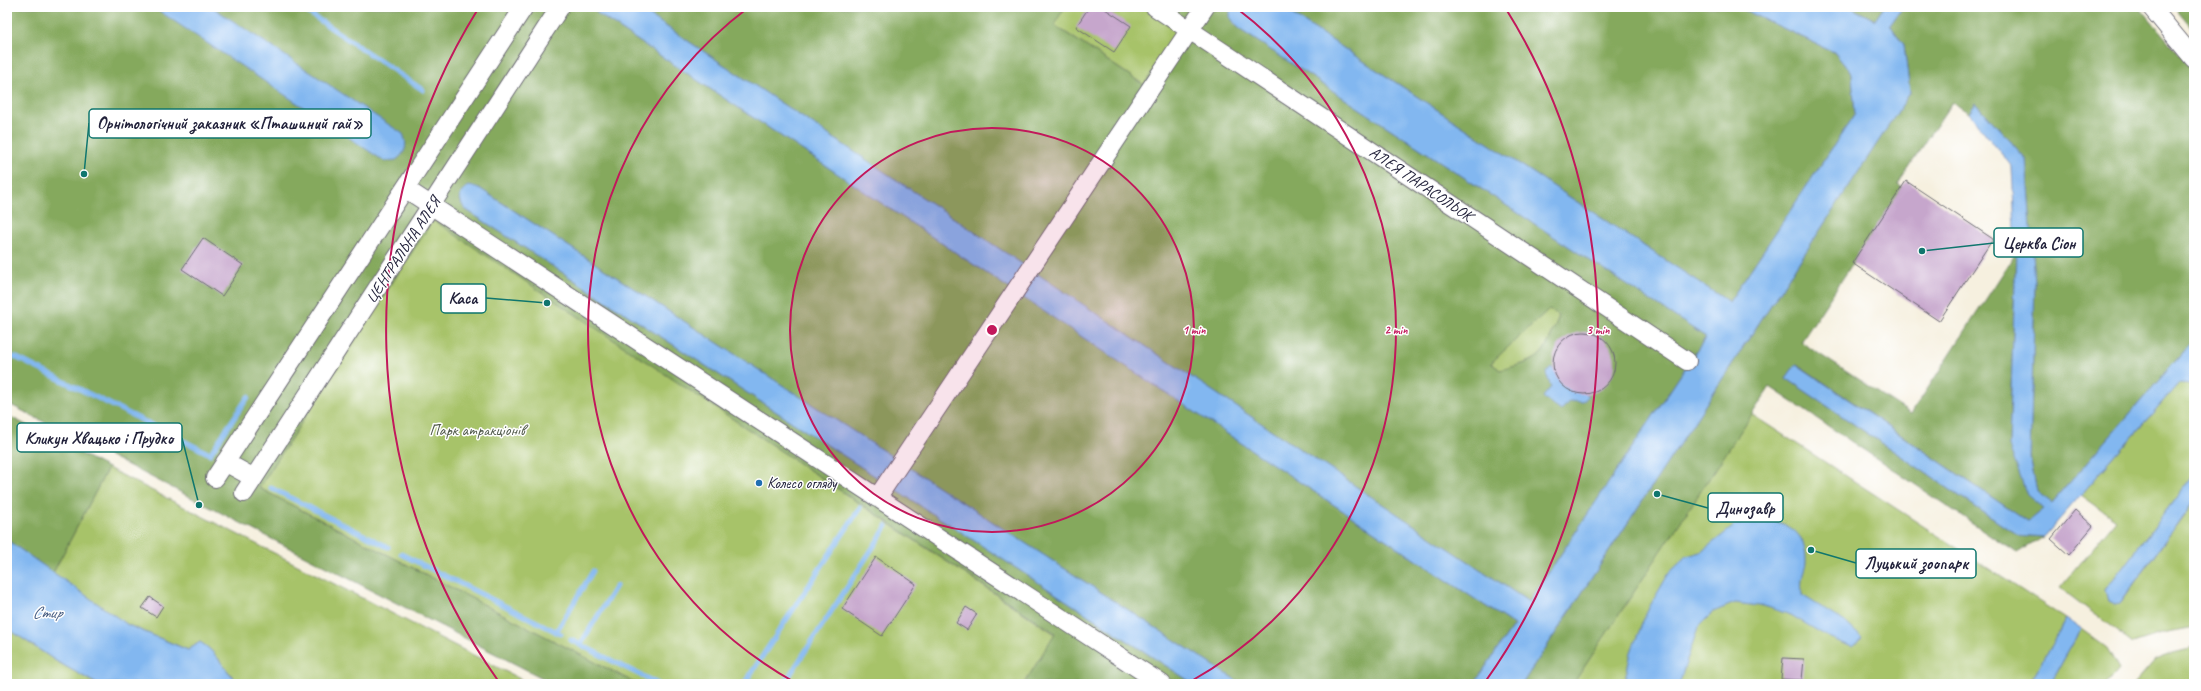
<svg xmlns="http://www.w3.org/2000/svg" width="2201" height="691" font-family="Caveat,sans-serif">
<style>
.green{fill:#a7c369;stroke:#647252}
.forest{fill:#85a95d;stroke:#54664c;fill-rule:evenodd}
.water{fill:#82b7f0;stroke:#526c96}
.lines{fill:none;stroke-linecap:round;stroke-linejoin:round}
.stream{stroke:#82b7f0;stroke-width:5}
.building{fill:#c6a6cc}
.minor-casing{stroke:#6c6a74;stroke-width:20}
.minor{stroke:#fff;stroke-width:18}
.ring{fill:none;stroke:#c2185b;stroke-width:2}
.poi-dot{fill:#1f6fb2;stroke:#fff;stroke-width:1.5}
.labels{text-anchor:middle;dominant-baseline:central;stroke-width:3;stroke-linejoin:round;paint-order:stroke}
.street-label{font-size:16px;fill:#22223b;stroke:#fff}
.park-label{font-size:16px;fill:#515a4b;stroke:#fff}
.poi-label{font-size:16px;fill:#22223b;stroke:#fff;text-anchor:start}
.water-label{font-size:17px;font-style:italic;fill:#485e83;stroke:#fff}
.centre{fill:#c2185b;stroke:#fff;stroke-width:2}
.ring-label{font-size:12px;text-anchor:middle;font-weight:bold;fill:#c2185b;stroke:#fff;stroke-width:3;stroke-linejoin:round;paint-order:stroke}
.leader{fill:none;stroke:#0f766e;stroke-width:1.5}
.callout-dot{fill:#0f766e;stroke:#fff;stroke-width:1.5}
.callout{fill:#fff;stroke:#0f766e;stroke-width:1.5}
.callout-label{font-size:17px;text-anchor:middle;font-weight:bold;fill:#22223b}
</style>
<rect width="100%" height="100%" fill="#fff"/>
<filter id="ink" filterUnits="userSpaceOnUse"><feTurbulence type="fractalNoise" baseFrequency=".025" numOctaves="2"/><feDisplacementMap in="SourceGraphic" scale="8" xChannelSelector="R" yChannelSelector="G"/><feConvolveMatrix kernelMatrix="1 2 1 2 8 2 1 2 1" color-interpolation-filters="sRGB"/></filter>
<filter id="wash" filterUnits="userSpaceOnUse"><feTurbulence type="fractalNoise" baseFrequency=".012" numOctaves="4" result="noise"/><feDisplacementMap in="SourceGraphic" scale="16" xChannelSelector="R" yChannelSelector="G"/><feGaussianBlur stdDeviation="0.9" result="paint"/><feColorMatrix in="noise" values="0 0 0 0 0 0 0 0 0 0 0 0 0 0 0 0 0 1.4 0 .05"/><feComposite in="paint" operator="in"/></filter>
<g filter="url(#wash)">
<rect width="100%" height="100%" fill="#f6f0df"/>
<!-- green -->
<path class="green" d="M1065 7H1143L1179 31 1144 85 1053 24Z
M433 219 1055 634 1024 684H637L259 488Z
M1549 308 1559 316C1542 359 1545 359 1500 370L1490 362Z
M2178 384 2194 385V474L2105 591 2108 601 2121 602 2194 501V627L2167 632 2133 643 2060 588 2116 520 2081 495Z
M1751 414 2066 619 2029 684H1573Z
M108 468 530 684H241C223 671 220 654 200 642L188 650 128 625 53 573Z
M7 628 56 661 97 684H7Z
M2081 629 2107 648 2119 669 2106 684H2050Z
M2194 648V684H2134L2155 660 2173 653Z"/>
<!-- forest -->
<path class="forest" d="M7 7H593L598 14 1514 625 1474 684H1242L479 188 464 189 460 200 465 209 1194 684H1024L1055 633 433 220 259 488 637 684H554L7 403Z
M637 7H1065L1054 25 1144 85 1179 32 1143 7H1230L1233 24 1239 29 1706 337 1529 602ZM1549 309 1559 316C1542 358 1545 359 1500 370L1491 363Z
M1281 7H1738L1834 52 1852 74 1855 114 1729 302Z
M1850 7H1884L1875 20Z
M1903 7H2140L2194 72V340L2051 504 2037 492 2030 457 2035 283 2026 159 1976 103 1969 113 1952 102 1898 184 1903 187 1801 342 1911 414 2016 253 2009 446 2044 509 2028 522 1797 364 1786 378 2017 535 2044 537 2017 553 1770 387 1573 684H1522L1910 93 1904 45 1890 25Z
M2174 7H2194V31Z
M7 415 108 468 53 573 7 540Z"/>
<!-- water -->
<path class="water" d="M153 7H212L403 134C408 145 406 153 396 160L384 161Z
M593 7H637L1529 602 1706 337 1239 29 1230 17V7H1281L1729 302 1855 114 1852 74 1834 52 1738 7H1850L1875 20 1884 7H1903L1890 25 1904 45 1910 93 1522 684H1474L1514 625 598 14Z
M1976 103 2026 159 2035 283 2030 457 2037 492 2052 503 2194 340V385L2178 384 2044 537 2017 535 1786 378 1796 364 2028 522 2044 509 2027 495 2009 446 2016 253 2012 167 1969 113Z
M468 186 479 188 1242 684H1194L465 209C458 200 459 192 468 186Z
M1551 367 1588 396 1583 402 1569 401 1561 411 1543 397 1551 387 1546 373Z
M2194 474V500L2120 603 2114 604 2108 601 2105 591Z
M1754 519C1782 520 1807 528 1806 562 1806 568 1802 574 1802 580 1801 585 1802 590 1802 595L1845 622 1862 638 1852 647 1828 637 1791 615 1767 607 1735 603 1713 612 1698 627 1679 684H1624L1631 652 1647 611 1669 573 1687 556 1701 552 1734 526Z
M7 540 128 625 188 650 200 642C220 654 223 671 241 684H97L56 661 7 628Z
M2066 619 2081 629 2050 684H2029Z"/>
<g class="lines">
<!-- stream -->
<path class="stream" d="M300 7 423 90
M15 357 210 454 248 397
M271 488 388 547
M401 554 561 634
M556 632 593 571
M571 640 658 684
M580 645 616 586
M744 684 860 508
M784 684 887 526"/>
</g>
<g id="blocks">
<!-- building -->
<path class="building" d="M1089 7H1102L1131 26 1114 52 1076 27Z
M1906 181 1993 239 1939 321 1852 263Z
M203 238 243 265 222 296 182 269Z
M1553 363a31 31 0 1 1 62 0a31 31 0 1 1-62 0Z
M2075 510 2093 526 2069 555 2051 539Z
M876 557 916 584 882 636 842 609Z
M150 597 163 606 156 617 142 608Z
M966 607 977 614 967 630 956 623Z
M1783 658 1804 659 1802 680 1781 679Z"/>
</g>
</g>
<g filter="url(#ink)">
<use href="#blocks" fill-opacity="0" stroke="#6c6a74" stroke-width="1"/>
<g class="lines">
<defs>
<path id="minor" d="M1155 7 1687 361
M2151 7 2194 59
M406 189 1162 684
M225 462 254 478
M215 478 524 7
M244 493 560 7
M877 498 1205 7"/>
</defs>
<!-- minor casing -->
<use href="#minor" class="minor-casing"/>
<!-- minor -->
<use href="#minor" class="minor"/>
</g>
</g>
<!-- distance rings -->
<circle cx="992" cy="330" r="202" fill="#c2185b" fill-opacity=".12"/>
<g class="ring">
<circle cx="992" cy="330" r="202"/>
<path d="M796 683A404 404 0 0 1 749 7M1235 7A404 404 0 0 1 1188 683"/>
<path d="M499 682A606 606 0 0 1 478 9M1506 9A606 606 0 0 1 1485 682"/>
</g>
<!-- markers -->
<circle class="poi-dot" cx="759" cy="483" r="4"/>
<g class="labels">
<!-- street labels -->
<g class="street-label">
<text transform="translate(1421 184) rotate(34)">АЛЕЯ ПАРАСОЛЬОК</text>
<text transform="translate(403 250) rotate(-57)">ЦЕНТРАЛЬНА АЛЕЯ</text>
</g>
<!-- park labels -->
<g class="park-label">
<text x="477" y="430">Парк атракціонів</text>
</g>
<!-- poi labels -->
<g class="poi-label">
<text x="767" y="483">Колесо огляду</text>
</g>
<!-- water labels -->
<g class="water-label">
<text x="47" y="612">Стир</text>
</g>
</g>
<circle cx="992" cy="330" r="6" class="centre"/>
<g class="ring-label">
<text x="1194" y="334">1 min</text>
<text x="1396" y="334">2 min</text>
<text x="1598" y="334">3 min</text>
</g>
<!-- callouts -->
<path class="leader" d="M84 174L89 123M1922 251L1994 243M547 303L486 298M199 505L182 438M1657 494L1708 508M1811 550L1856 563"/>
<g class="callout-dot">
<circle cx="84" cy="174" r="4"/>
<circle cx="1922" cy="251" r="4"/>
<circle cx="547" cy="303" r="4"/>
<circle cx="199" cy="505" r="4"/>
<circle cx="1657" cy="494" r="4"/>
<circle cx="1811" cy="550" r="4"/>
</g>
<g class="callout">
<rect x="89" y="109" width="282" height="29" rx="4"/>
<rect x="1994" y="228" width="89" height="29" rx="4"/>
<rect x="441" y="284" width="45" height="29" rx="4"/>
<rect x="17" y="423" width="165" height="29" rx="4"/>
<rect x="1708" y="493" width="75" height="29" rx="4"/>
<rect x="1856" y="549" width="120" height="29" rx="4"/>
</g>
<g class="callout-label">
<text x="230" y="129">Орнітологічний заказник «Пташиний гай»</text>
<text x="2039" y="249">Церква Сіон</text>
<text x="463" y="304">Каса</text>
<text x="99" y="444">Кликун Хвацько і Прудко</text>
<text x="1745" y="514">Динозавр</text>
<text x="1916" y="569">Луцький зоопарк</text>
</g>
<!-- margin -->
<rect width="2201" height="691" fill="none" stroke="#fff" stroke-width="24"/>
</svg>
